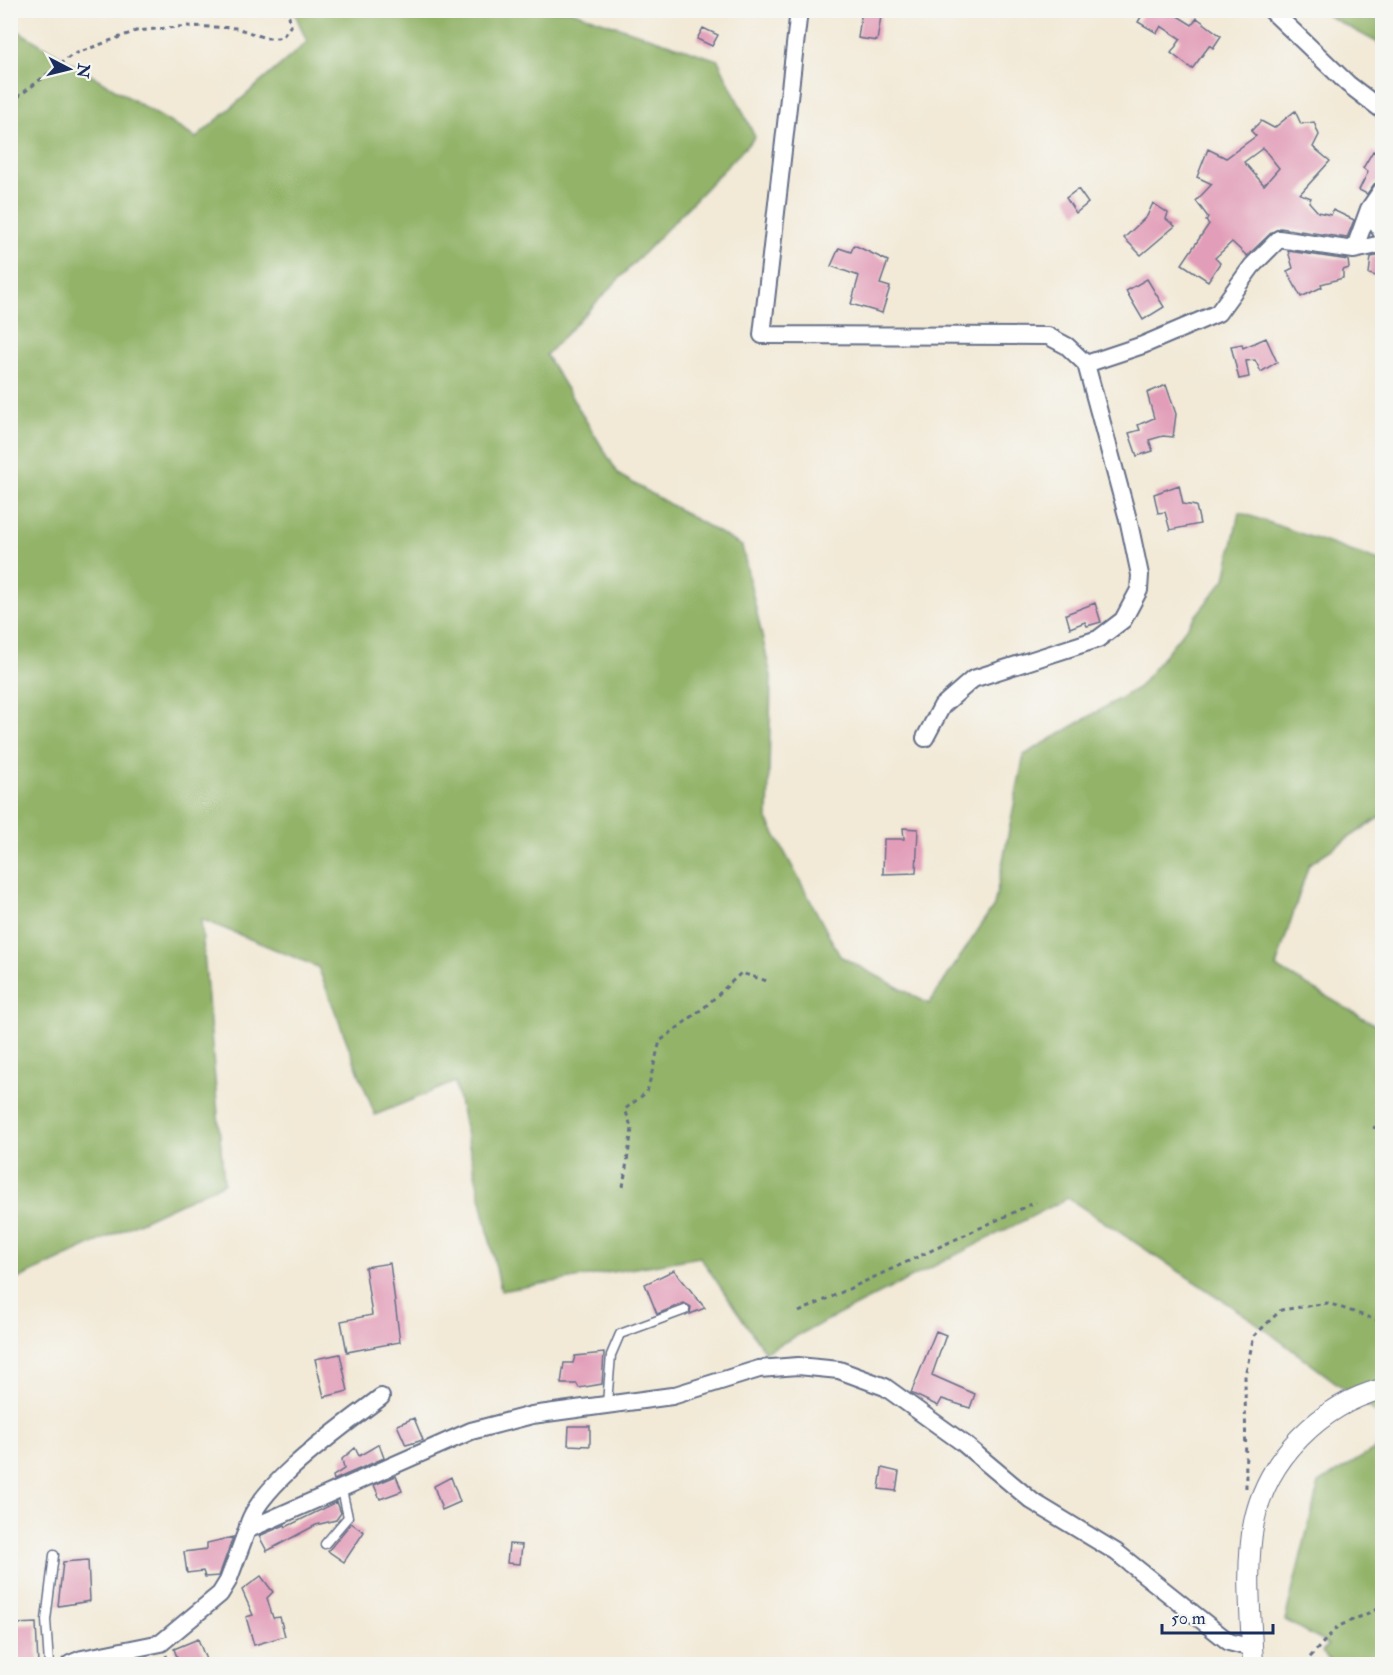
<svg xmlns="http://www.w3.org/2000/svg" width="1393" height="1675" font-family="'IM FELL Double Pica',serif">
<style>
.forest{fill:#92b367;stroke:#567162;stroke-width:1.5}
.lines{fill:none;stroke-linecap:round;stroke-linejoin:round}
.stream{stroke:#4eb4cd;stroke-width:4.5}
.building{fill:#e29db8;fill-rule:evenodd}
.service-casing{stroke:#667088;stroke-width:11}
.minor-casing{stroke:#667088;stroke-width:20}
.tertiary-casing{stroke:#667088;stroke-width:22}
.path{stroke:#667088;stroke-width:3;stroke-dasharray:4.5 4.5;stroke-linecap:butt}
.service{stroke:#fff;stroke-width:8}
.minor{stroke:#fff;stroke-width:16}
.tertiary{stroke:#fff;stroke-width:20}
</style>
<rect width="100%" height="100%" fill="#f6f6f2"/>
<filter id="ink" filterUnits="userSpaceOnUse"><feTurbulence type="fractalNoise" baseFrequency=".0167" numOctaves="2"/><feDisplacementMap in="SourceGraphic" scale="12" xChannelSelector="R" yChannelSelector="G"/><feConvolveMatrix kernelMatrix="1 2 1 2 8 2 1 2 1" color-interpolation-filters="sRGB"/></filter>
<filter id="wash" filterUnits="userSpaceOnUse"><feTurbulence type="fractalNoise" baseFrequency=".008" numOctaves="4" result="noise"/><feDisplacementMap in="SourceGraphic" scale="24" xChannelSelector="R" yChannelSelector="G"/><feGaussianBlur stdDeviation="1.35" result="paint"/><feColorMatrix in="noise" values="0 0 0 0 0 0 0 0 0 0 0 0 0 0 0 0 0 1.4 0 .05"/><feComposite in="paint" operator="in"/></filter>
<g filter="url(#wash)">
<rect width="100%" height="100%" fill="#f2e9d6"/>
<!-- forest -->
<path class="forest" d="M294 11H571L718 60 755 137 546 355 619 475 742 546 771 676 768 821 840 956 929 1004 994 906 1024 755 1139 687 1225 579 1239 512 1382 562V816L1309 864 1276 967 1382 1029V1417L1251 1319 1068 1198 765 1352 700 1257 501 1291 455 1082 375 1115 318 967 201 919 224 1183 11 1282 10 26 196 138 307 42Z
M1319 11H1382V45Z
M1382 1445V1664H1333L1322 1652 1329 1645 1285 1620 1319 1483Z"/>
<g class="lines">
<!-- stream -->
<path class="stream" d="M1358 10 1382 19"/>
</g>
<g id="blocks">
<!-- building -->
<path class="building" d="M862 10H882L877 41 858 38Z
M1145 10H1168L1192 25 1197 18 1221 36 1213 48 1210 45 1192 69 1171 53 1181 39 1161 26 1157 33 1138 22Z
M703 28 718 35 712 46 697 39Z
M1295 111 1301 124 1314 122 1319 135 1313 147 1330 161 1300 194 1311 198 1309 202 1318 212 1331 215 1333 210 1354 220 1347 238 1280 228 1272 232 1247 256 1232 242 1215 258 1220 263 1208 281 1182 264 1209 224 1206 221 1208 217 1196 201 1212 184 1197 177 1208 149 1226 158 1256 136 1251 131 1261 121 1274 128ZM1263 148 1279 168 1264 185 1244 162Z
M1373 151 1383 156V180L1374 184 1367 194 1359 190 1368 172 1363 168Z
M1078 189 1088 203 1076 213 1066 198Z
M1153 203 1168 213 1166 219 1175 226 1141 255 1124 238 1147 216Z
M854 245 888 261 880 284 890 287 882 313 851 304 859 276 831 266 839 248 851 252Z
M1288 251 1348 260 1349 268 1343 270V278L1321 284 1322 287 1301 297 1287 271 1293 268Z
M1383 255V278L1369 274 1371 257Z
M1147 279 1164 307 1143 320 1126 291Z
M1266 338 1277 362 1261 372 1255 360 1246 361 1249 377 1239 379 1231 346 1242 344 1243 348Z
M1166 385 1176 414 1173 437 1163 436 1149 440 1153 451 1137 456 1129 433 1140 430 1138 425 1154 418 1147 393Z
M1179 485 1183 504 1196 506 1200 524 1170 530 1165 512 1158 513 1154 494Z
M1095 603 1101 622 1087 626 1085 622 1070 628 1066 614Z
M903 828 918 829 916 873 883 874 884 839H904Z
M390 1263 400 1342 347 1352 341 1321 372 1315 365 1267Z
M674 1270 705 1308 690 1314 691 1307 684 1303 657 1314 645 1284Z
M936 1331 946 1335 932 1375 975 1394 970 1408 942 1399 938 1406 911 1393Z
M604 1353 602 1384 579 1388 577 1384H561L564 1363H573L575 1356Z
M340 1354 348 1391 324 1397 315 1359Z
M414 1418 423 1440 406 1445 397 1425Z
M569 1426H590V1446L568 1445Z
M379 1444 384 1458 334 1480 333 1476 344 1469 342 1459 355 1448 359 1456Z
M882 1468 899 1472 896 1491 879 1489Z
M396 1476 402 1491 380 1499 374 1485Z
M451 1477 460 1502 442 1510 434 1486Z
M337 1502 341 1513 336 1520 316 1525 267 1551 259 1536 285 1525 286 1527Z
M351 1523 364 1532 344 1562 328 1551Z
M233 1537 219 1576 205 1577 203 1571 187 1573 184 1552 207 1549V1543Z
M509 1544 522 1545 520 1564 507 1563Z
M88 1560 90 1601 58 1606 63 1562Z
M261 1576 273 1592 267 1598 273 1618 280 1617 285 1636 254 1645 246 1617 253 1615 242 1590Z
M36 1623 38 1665H10V1656L16 1650 15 1624Z
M198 1639 208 1665H180L174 1649Z"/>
</g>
</g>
<g filter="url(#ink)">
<use href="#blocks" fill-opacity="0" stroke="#667088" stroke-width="1.5"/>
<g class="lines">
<defs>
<path id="service" d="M607 1403 611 1355 620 1334 685 1310
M325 1544 348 1517 342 1490
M49 1664 46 1620 54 1555"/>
<path id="minor" d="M799 10 762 335 1048 336 1067 346 1086 364 1129 523 1140 575 1139 590 1123 620 1098 639 973 679 942 706 925 738
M1271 10 1348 84 1382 110
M1382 190 1369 209 1382 233
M1354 250 1369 209
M1086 364 1143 345 1218 313 1252 266 1279 239 1354 250 1382 244
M247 1530C254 1487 346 1424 381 1397
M70 1664 82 1659 161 1643 220 1594 228 1581 247 1530 471 1431 532 1415 672 1396 759 1369 798 1366 839 1370 885 1387 963 1443 1032 1501 1116 1552 1229 1642 1252 1648"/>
<path id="tertiary" d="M1253 1664C1251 1619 1245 1567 1254 1522 1267 1458 1321 1405 1382 1389"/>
</defs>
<!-- service casing -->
<use href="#service" class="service-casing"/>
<!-- minor casing -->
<use href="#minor" class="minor-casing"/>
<!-- tertiary casing -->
<use href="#tertiary" class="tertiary-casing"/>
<!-- path -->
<path class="path" d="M10 103 72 55 136 31 188 26 237 28 265 38H278L284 35 291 25 289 16 282 10
M1373 1127 1382 1130
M623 1187 632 1129 625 1109 647 1092 660 1041 706 1006 741 973 767 981
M799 1312 1036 1202
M1246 1488 1245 1375 1254 1336 1281 1310 1328 1303 1382 1322
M166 1655 169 1664
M1304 1664 1337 1627 1382 1607"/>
<!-- service -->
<use href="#service" class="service"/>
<!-- minor -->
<use href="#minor" class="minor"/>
<!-- tertiary -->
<use href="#tertiary" class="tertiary"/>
</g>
</g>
<!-- margin -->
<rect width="1393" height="1675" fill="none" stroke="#f6f6f2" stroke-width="36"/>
<!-- north arrow -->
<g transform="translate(69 69) rotate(97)" stroke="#f6f6f2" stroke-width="4.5" paint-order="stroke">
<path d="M0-4.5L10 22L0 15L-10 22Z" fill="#1b2f5e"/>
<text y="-9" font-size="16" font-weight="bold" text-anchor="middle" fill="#1b2f5e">N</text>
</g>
<!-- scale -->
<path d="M1162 1624v9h111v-9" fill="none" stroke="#1b2f5e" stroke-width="3"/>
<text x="1171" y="1624" font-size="18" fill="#1b2f5e" stroke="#f6f6f2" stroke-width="4.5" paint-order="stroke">50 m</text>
</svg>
